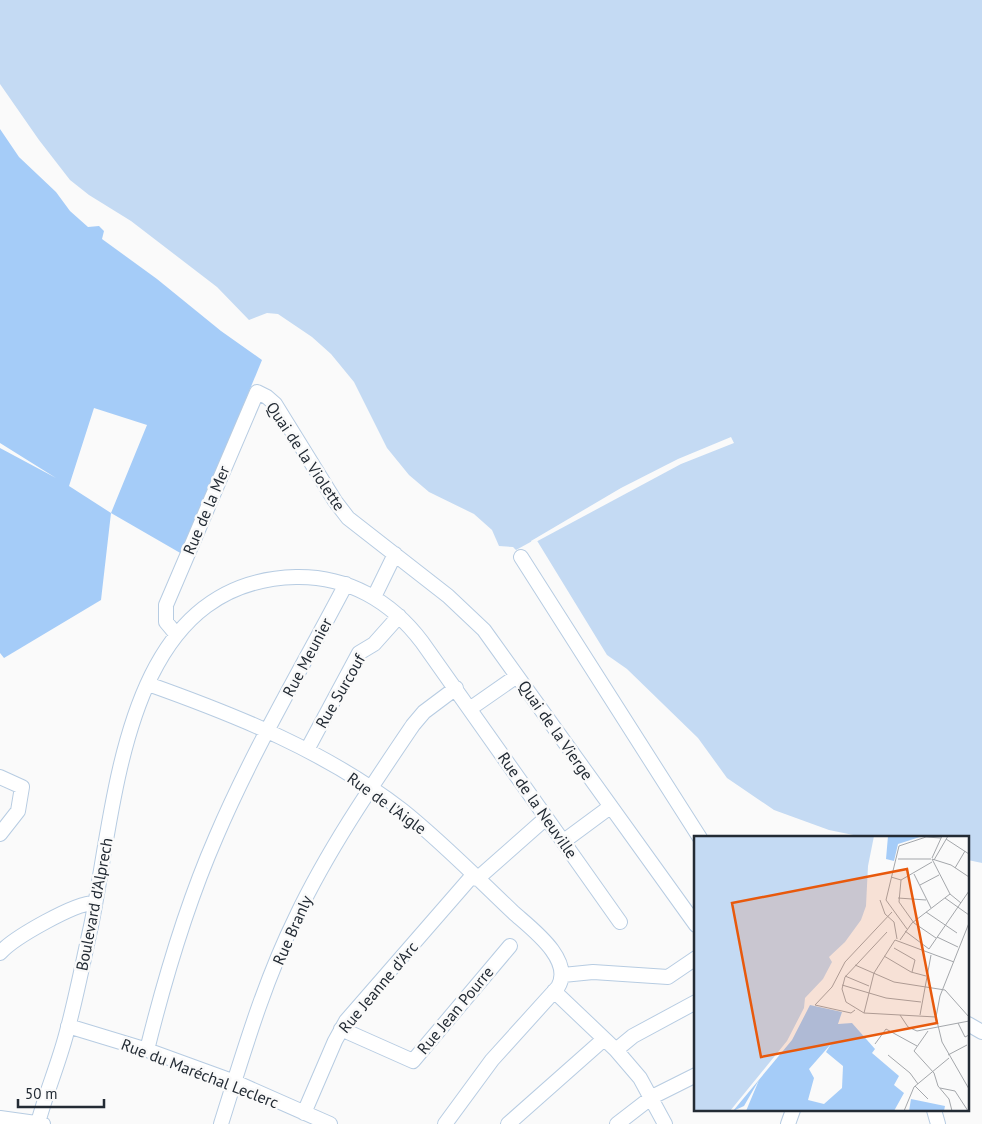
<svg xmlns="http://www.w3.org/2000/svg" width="982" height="1124" font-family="'PT Sans',sans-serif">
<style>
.green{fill:#a5ccf8;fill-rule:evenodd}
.water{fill:#c4daf3}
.pier{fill:#fafafa}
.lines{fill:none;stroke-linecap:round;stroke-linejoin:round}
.minor-casing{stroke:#b7cce2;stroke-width:16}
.minor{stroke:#fff;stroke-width:14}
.labels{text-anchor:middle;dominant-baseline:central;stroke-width:5;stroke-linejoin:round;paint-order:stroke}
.street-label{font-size:16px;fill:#232b34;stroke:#fafafa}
.inset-road{fill:none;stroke:#a4a7ab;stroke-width:1}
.view{fill:#e8590c;fill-opacity:0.15;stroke:#e8590c;stroke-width:2.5}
.inset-edge{fill:none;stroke:#232b34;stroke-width:2.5}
</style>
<rect width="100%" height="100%" fill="#fafafa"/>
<!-- green -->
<path class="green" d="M0 129 19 157 56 192 70 211 88 227 99 226 104 231 102 239 157 279 221 331 262 360 182 554 111 513 101 600 4 658 0 653V448L56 478 0 443ZM94 408 147 425 111 513 69 486Z"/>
<!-- water -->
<path class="water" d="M0 0H982V863L968 860V838H868L829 830 774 810 727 778 698 738 627 669 607 655 536 539 516 550 513 547 499 546 492 530 474 514 429 492 409 475 387 448 354 382 331 354 312 337 278 314 267 313 249 320 217 287 131 221 89 195 70 180 39 140 0 84Z"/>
<!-- pier -->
<path class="pier" d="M731 437 734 443 681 464 532 544 531 541 621 488 678 459Z"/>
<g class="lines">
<defs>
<path id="minor" d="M521 557 700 838
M374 597 395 554
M176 634 166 622V605L257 392 267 397 275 404 335 501 348 518 448 596 484 630 696 925
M148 684C238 716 325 751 402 810 441 841 477 878 514 913 532 929 574 960 558 987L492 1060 445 1124
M471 708 517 676
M307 750 359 653 374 644 399 616
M0 777 22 787 18 811 0 834
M564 841 610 807
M477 879 546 818
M0 953C13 938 76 902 95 903
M563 975 593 972 668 977 696 958
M554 991 616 1050 640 1078 665 1124
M968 1024 982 1032
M68 1026 147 1050 235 1082 330 1124
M341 1029 413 1061 510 946
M147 1050C165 977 186 906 216 837 253 750 302 668 346 584
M616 1050 633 1036 696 1002
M934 1110 938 1124
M304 1113 335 1041 346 1021 473 875
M0 1118 43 1124
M38 1123C46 1093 58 1065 66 1035 76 999 83 962 91 926 117 800 123 581 296 577 348 576 391 601 422 642L620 922
M221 1124C243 1054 264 982 296 917 328 850 371 787 413 725L424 712 456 688
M508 1124 604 1039
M617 1124 652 1097 696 1075
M788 1124 793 1110"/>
</defs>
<!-- minor casing -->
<use href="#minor" class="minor-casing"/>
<!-- minor -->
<use href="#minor" class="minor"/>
</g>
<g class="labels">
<!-- street labels -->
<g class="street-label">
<text transform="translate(306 456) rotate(56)">Quai de la Violette</text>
<text transform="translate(206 510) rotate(-67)">Rue de la Mer</text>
<text transform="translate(307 657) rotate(-62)">Rue Meunier</text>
<text transform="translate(340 691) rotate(-60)">Rue Surcouf</text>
<text transform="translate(556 730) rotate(55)">Quai de la Vierge</text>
<text transform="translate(387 803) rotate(36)">Rue de l'Aigle</text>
<text transform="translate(538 805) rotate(55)">Rue de la Neuville</text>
<text transform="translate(94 904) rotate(-79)">Boulevard d'Alprech</text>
<text transform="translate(292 930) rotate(-66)">Rue Branly</text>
<text transform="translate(378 987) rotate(-50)">Rue Jeanne d'Arc</text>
<text transform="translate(455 1010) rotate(-50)">Rue Jean Pourre</text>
<text transform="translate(200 1073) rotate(21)">Rue du Maréchal Leclerc</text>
</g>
</g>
<!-- overview -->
<g transform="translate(694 836)">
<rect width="275" height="275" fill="#fafafa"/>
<path d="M194 0H229L204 8 200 25 192 23ZM116 169 148 176 144 188 158 187 181 213 178 217 205 240 200 249 210 257 200 275H52L65 244 50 270 39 275 98 204ZM137 208 132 216 149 230 148 252 130 268 114 264 120 242 115 233ZM217 263 251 270 250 275H215Z" fill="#a5ccf8" fill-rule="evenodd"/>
<path d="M0 0H180L174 30 172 70 167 84 151 106 135 121 138 126 129 143 111 162 110 172 93 205 36 275H0Z" fill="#c4daf3"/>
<path class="inset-road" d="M252 3 275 18M238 22 248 0M204 23H237M238 23 256 58 267 67M238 23 257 29 275 41M240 24 254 0M261 32 271 15M220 38 237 72M197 41 207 44 238 26M207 44 205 66 220 87 242 102M226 49 245 39M204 62 232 64M251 62 275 79M186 64 191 78 200 86 203 103M232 76 263 97M275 87 246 160 242 181 248 206 275 253M213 93 192 64 205 10 232 1 247 2M211 95 235 113M193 96 151 141 148 153 152 166 170 177 242 181M243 101 264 111M206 104 218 87 256 58M200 112 221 124 218 136M235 113 275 55M190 120 217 136 232 140M161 129 200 146 251 154 275 181M151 140 175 150M148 149 192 162 227 166M161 174 157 177 121 169 138 151 151 126 198 76M170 177 180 137 201 104 260 126M206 179 214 191 223 195 275 185M226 179 237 119M264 187 271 201 275 199M234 195 220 215 240 237 244 250 255 263 258 275M181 208 192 193 223 210M194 219 216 237 224 248M254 219 273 209M221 250 234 263M246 252 261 255 274 275M210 275 220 251 255 222"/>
<path class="view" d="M213 33 243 187 67 221 38 67Z"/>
<rect width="275" height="275" class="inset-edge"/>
</g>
<!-- scale -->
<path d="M18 1099v8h86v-8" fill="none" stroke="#232b34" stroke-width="2.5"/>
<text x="25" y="1099" font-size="15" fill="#232b34" stroke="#fafafa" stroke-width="4" paint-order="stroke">50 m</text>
</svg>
